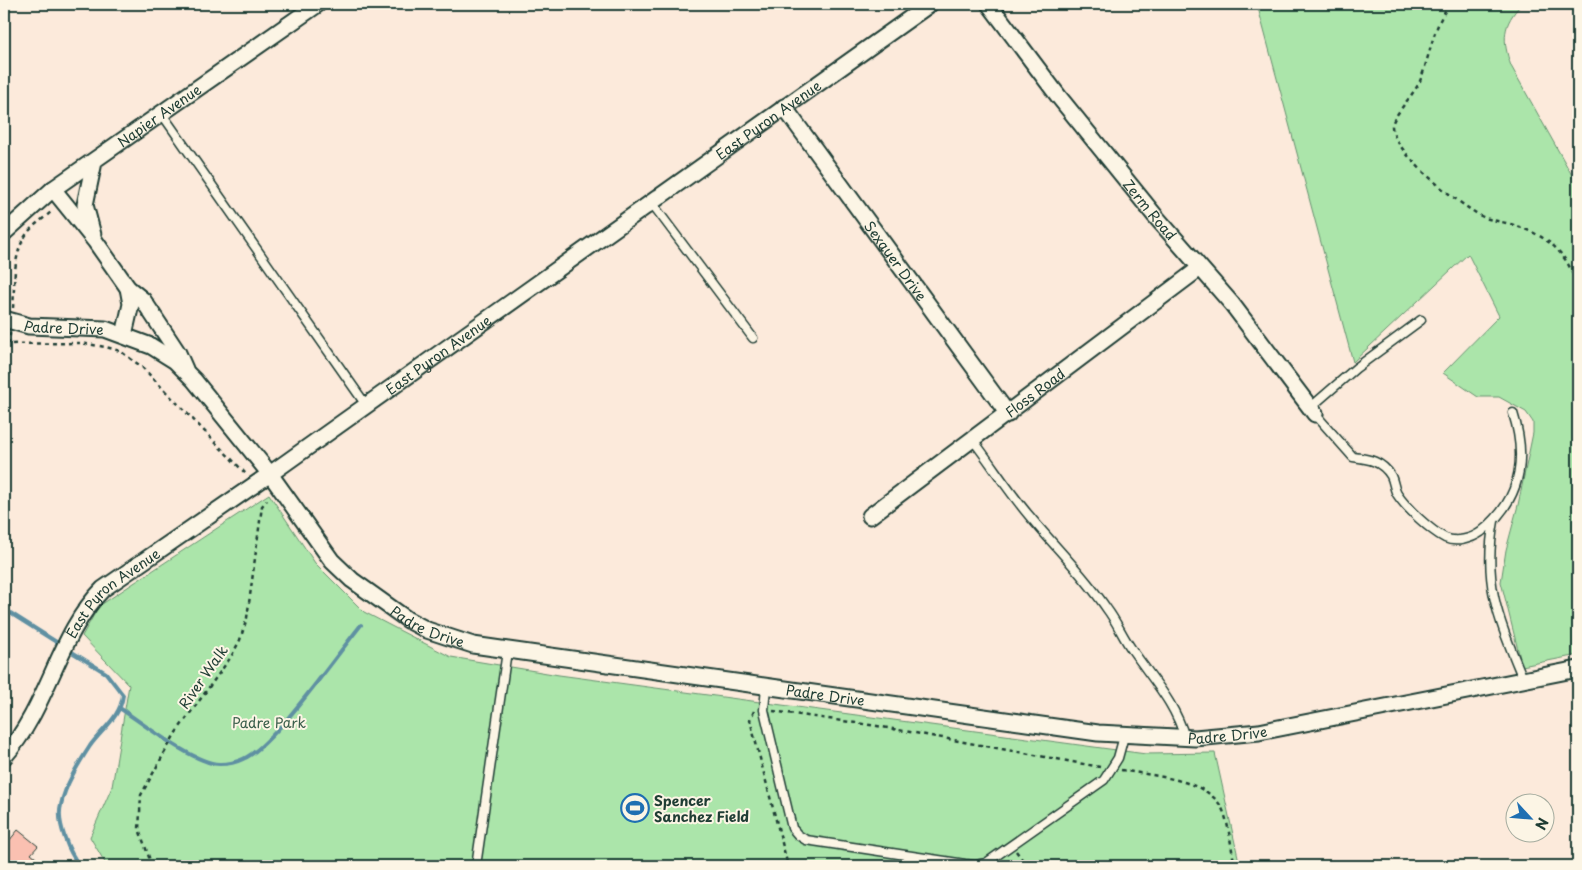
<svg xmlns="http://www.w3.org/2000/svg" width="1582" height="870" font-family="'Playpen Sans',sans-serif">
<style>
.green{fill:#abe5aa;stroke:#65916f}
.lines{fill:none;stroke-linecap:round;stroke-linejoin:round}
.stream{stroke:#5f90a2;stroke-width:4}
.building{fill:#fac0b1;stroke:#1f3d34}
.lane-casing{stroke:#1f3d34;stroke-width:11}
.street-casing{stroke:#1f3d34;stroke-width:19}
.path{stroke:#1f3d34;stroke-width:2.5;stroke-dasharray:4 4;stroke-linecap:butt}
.lane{stroke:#fcf5e5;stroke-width:8}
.street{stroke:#fcf5e5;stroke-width:15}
.labels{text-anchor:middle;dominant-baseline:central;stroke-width:4;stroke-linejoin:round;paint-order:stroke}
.street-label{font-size:14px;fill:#1f3d34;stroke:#fcf5e5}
.park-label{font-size:14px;fill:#3b5f4c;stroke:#fcf5e5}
.poi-label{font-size:14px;font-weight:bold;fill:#1f3d34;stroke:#fcf5e5;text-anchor:start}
</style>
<rect width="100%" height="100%" fill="#fceadb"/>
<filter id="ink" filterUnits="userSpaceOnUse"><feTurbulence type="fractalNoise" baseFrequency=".02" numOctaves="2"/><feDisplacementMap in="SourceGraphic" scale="10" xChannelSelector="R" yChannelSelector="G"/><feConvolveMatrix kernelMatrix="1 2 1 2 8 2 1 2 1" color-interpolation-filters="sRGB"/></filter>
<g filter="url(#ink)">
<!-- green -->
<path class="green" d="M1257 4H1522C1502 24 1502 40 1511 66L1578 186V655L1522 666 1501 582 1506 550 1518 505 1533 433V422L1526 412 1499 397H1478L1443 373 1499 316 1468 254 1353 362Z
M269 494 315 563 364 612 451 657 559 675 1146 754 1215 753 1240 866H107L90 837 112 787 129 685 82 636 99 606Z"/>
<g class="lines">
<!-- stream -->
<path class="stream" d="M4 609 61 645
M67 649 106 673 123 695C120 718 103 728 90 746 79 763 65 785 61 805 56 822 69 853 80 866
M121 709C142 723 196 765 220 764 227 764 237 762 243 759 272 748 338 653 361 625"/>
</g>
<!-- building -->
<path class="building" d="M18 830 38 846 31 854 36 858 30 866H16L4 856V847Z"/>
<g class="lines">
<defs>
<path id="lane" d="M162 114 366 405
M651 202 753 338
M1311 407 1356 368 1421 320
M1315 414 1353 457C1369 459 1382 461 1391 476 1394 482 1394 489 1397 494 1406 508 1430 530 1445 538 1456 543 1471 539 1481 532 1520 501 1528 460 1513 413
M973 440C993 466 1010 494 1032 519 1057 549 1085 576 1107 609 1117 622 1123 638 1133 651 1153 680 1175 703 1185 738
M1494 521C1482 585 1500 622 1523 679
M766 687 764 710 792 828 798 835 806 840 965 864 976 865 986 863 1104 780 1118 758 1124 736
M476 866 507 651"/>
<g id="street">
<path id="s1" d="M989 4 1059 97 1156 217 1232 304 1315 414"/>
<path id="s2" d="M784 107 1008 414"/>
<path d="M53 189 95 241 128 288 143 300 178 353 185 369"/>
<path id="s3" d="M4 233 53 189 318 4"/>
<path d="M93 235 85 205 94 162"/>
<path id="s4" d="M4 319 29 326 105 329 151 346 175 361 194 380 270 474 332 561 352 580 408 620 427 630 473 645 1098 733 1195 738 1259 732 1578 669"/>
<path d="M124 335 131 304 128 288"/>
<path id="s5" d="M870 516 1200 268"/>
<path id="s6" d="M4 757C49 706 58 634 103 589L270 474 930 4"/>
</g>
</defs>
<!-- lane casing -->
<use href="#lane" class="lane-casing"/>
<!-- street casing -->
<use href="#street" class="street-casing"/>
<!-- path -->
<path class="path" d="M1450 4C1433 25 1430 56 1420 81 1415 93 1392 117 1392 126 1393 153 1459 204 1481 216 1491 221 1500 221 1510 224 1547 235 1567 251 1578 288
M13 308C15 283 12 251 29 231 36 223 46 217 53 210
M4 344 80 343 106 347 120 351 142 367 246 474
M9 344 10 333
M754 711 750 720 788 866
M773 711 877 726 1100 767
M1121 770C1151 776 1212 778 1224 813 1230 830 1231 849 1235 866
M1016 851 1027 866
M152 866 139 829 141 795 175 734 231 657 240 640 247 618 262 506 267 500"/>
<!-- lane -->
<use href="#lane" class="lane"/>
<!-- street -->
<use href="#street" class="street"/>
</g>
</g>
<!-- icons -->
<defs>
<symbol id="stadium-ring" viewBox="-11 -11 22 22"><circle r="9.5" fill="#fcf5e5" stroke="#1f6fb2" stroke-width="1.5"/><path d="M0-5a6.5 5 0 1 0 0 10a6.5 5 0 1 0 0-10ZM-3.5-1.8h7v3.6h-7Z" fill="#1f6fb2"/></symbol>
</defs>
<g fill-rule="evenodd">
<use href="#stadium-ring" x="619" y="792" width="32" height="32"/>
</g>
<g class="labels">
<!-- street labels -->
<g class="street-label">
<text stroke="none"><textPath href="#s3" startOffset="195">Napier Avenue</textPath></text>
<text stroke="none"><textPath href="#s6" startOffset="1010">East Pyron Avenue</textPath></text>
<text stroke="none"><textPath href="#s1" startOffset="261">Zerm Road</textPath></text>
<text stroke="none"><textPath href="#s2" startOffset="190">Sexauer Drive</textPath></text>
<text stroke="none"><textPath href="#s4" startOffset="61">Padre Drive</textPath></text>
<text stroke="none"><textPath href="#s6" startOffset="605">East Pyron Avenue</textPath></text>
<text stroke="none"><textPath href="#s5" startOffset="206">Floss Road</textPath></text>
<text stroke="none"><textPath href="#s6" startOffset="200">East Pyron Avenue</textPath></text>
<text stroke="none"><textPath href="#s4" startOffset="551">Padre Drive</textPath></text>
<text transform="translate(203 677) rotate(-55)">River Walk</text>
<text stroke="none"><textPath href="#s4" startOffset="956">Padre Drive</textPath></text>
<text stroke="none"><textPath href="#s4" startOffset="1361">Padre Drive</textPath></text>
</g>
<!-- park labels -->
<g class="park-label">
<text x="269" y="722">Padre Park</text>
</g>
<!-- poi labels -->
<g class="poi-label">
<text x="654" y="800">Spencer<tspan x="654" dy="16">Sanchez Field</tspan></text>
</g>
</g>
<!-- margin -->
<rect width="1582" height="870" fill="none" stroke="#fcf5e5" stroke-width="20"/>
<rect x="10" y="10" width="1562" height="850" fill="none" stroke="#1f3d34" stroke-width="2" filter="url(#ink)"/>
<!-- north arrow -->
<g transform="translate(1530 818) rotate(116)"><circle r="24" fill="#fcf5e5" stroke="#a4ab9e"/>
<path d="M0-4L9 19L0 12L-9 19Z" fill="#1f6fb2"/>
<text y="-8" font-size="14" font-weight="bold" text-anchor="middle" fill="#1f3d34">N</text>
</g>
</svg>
